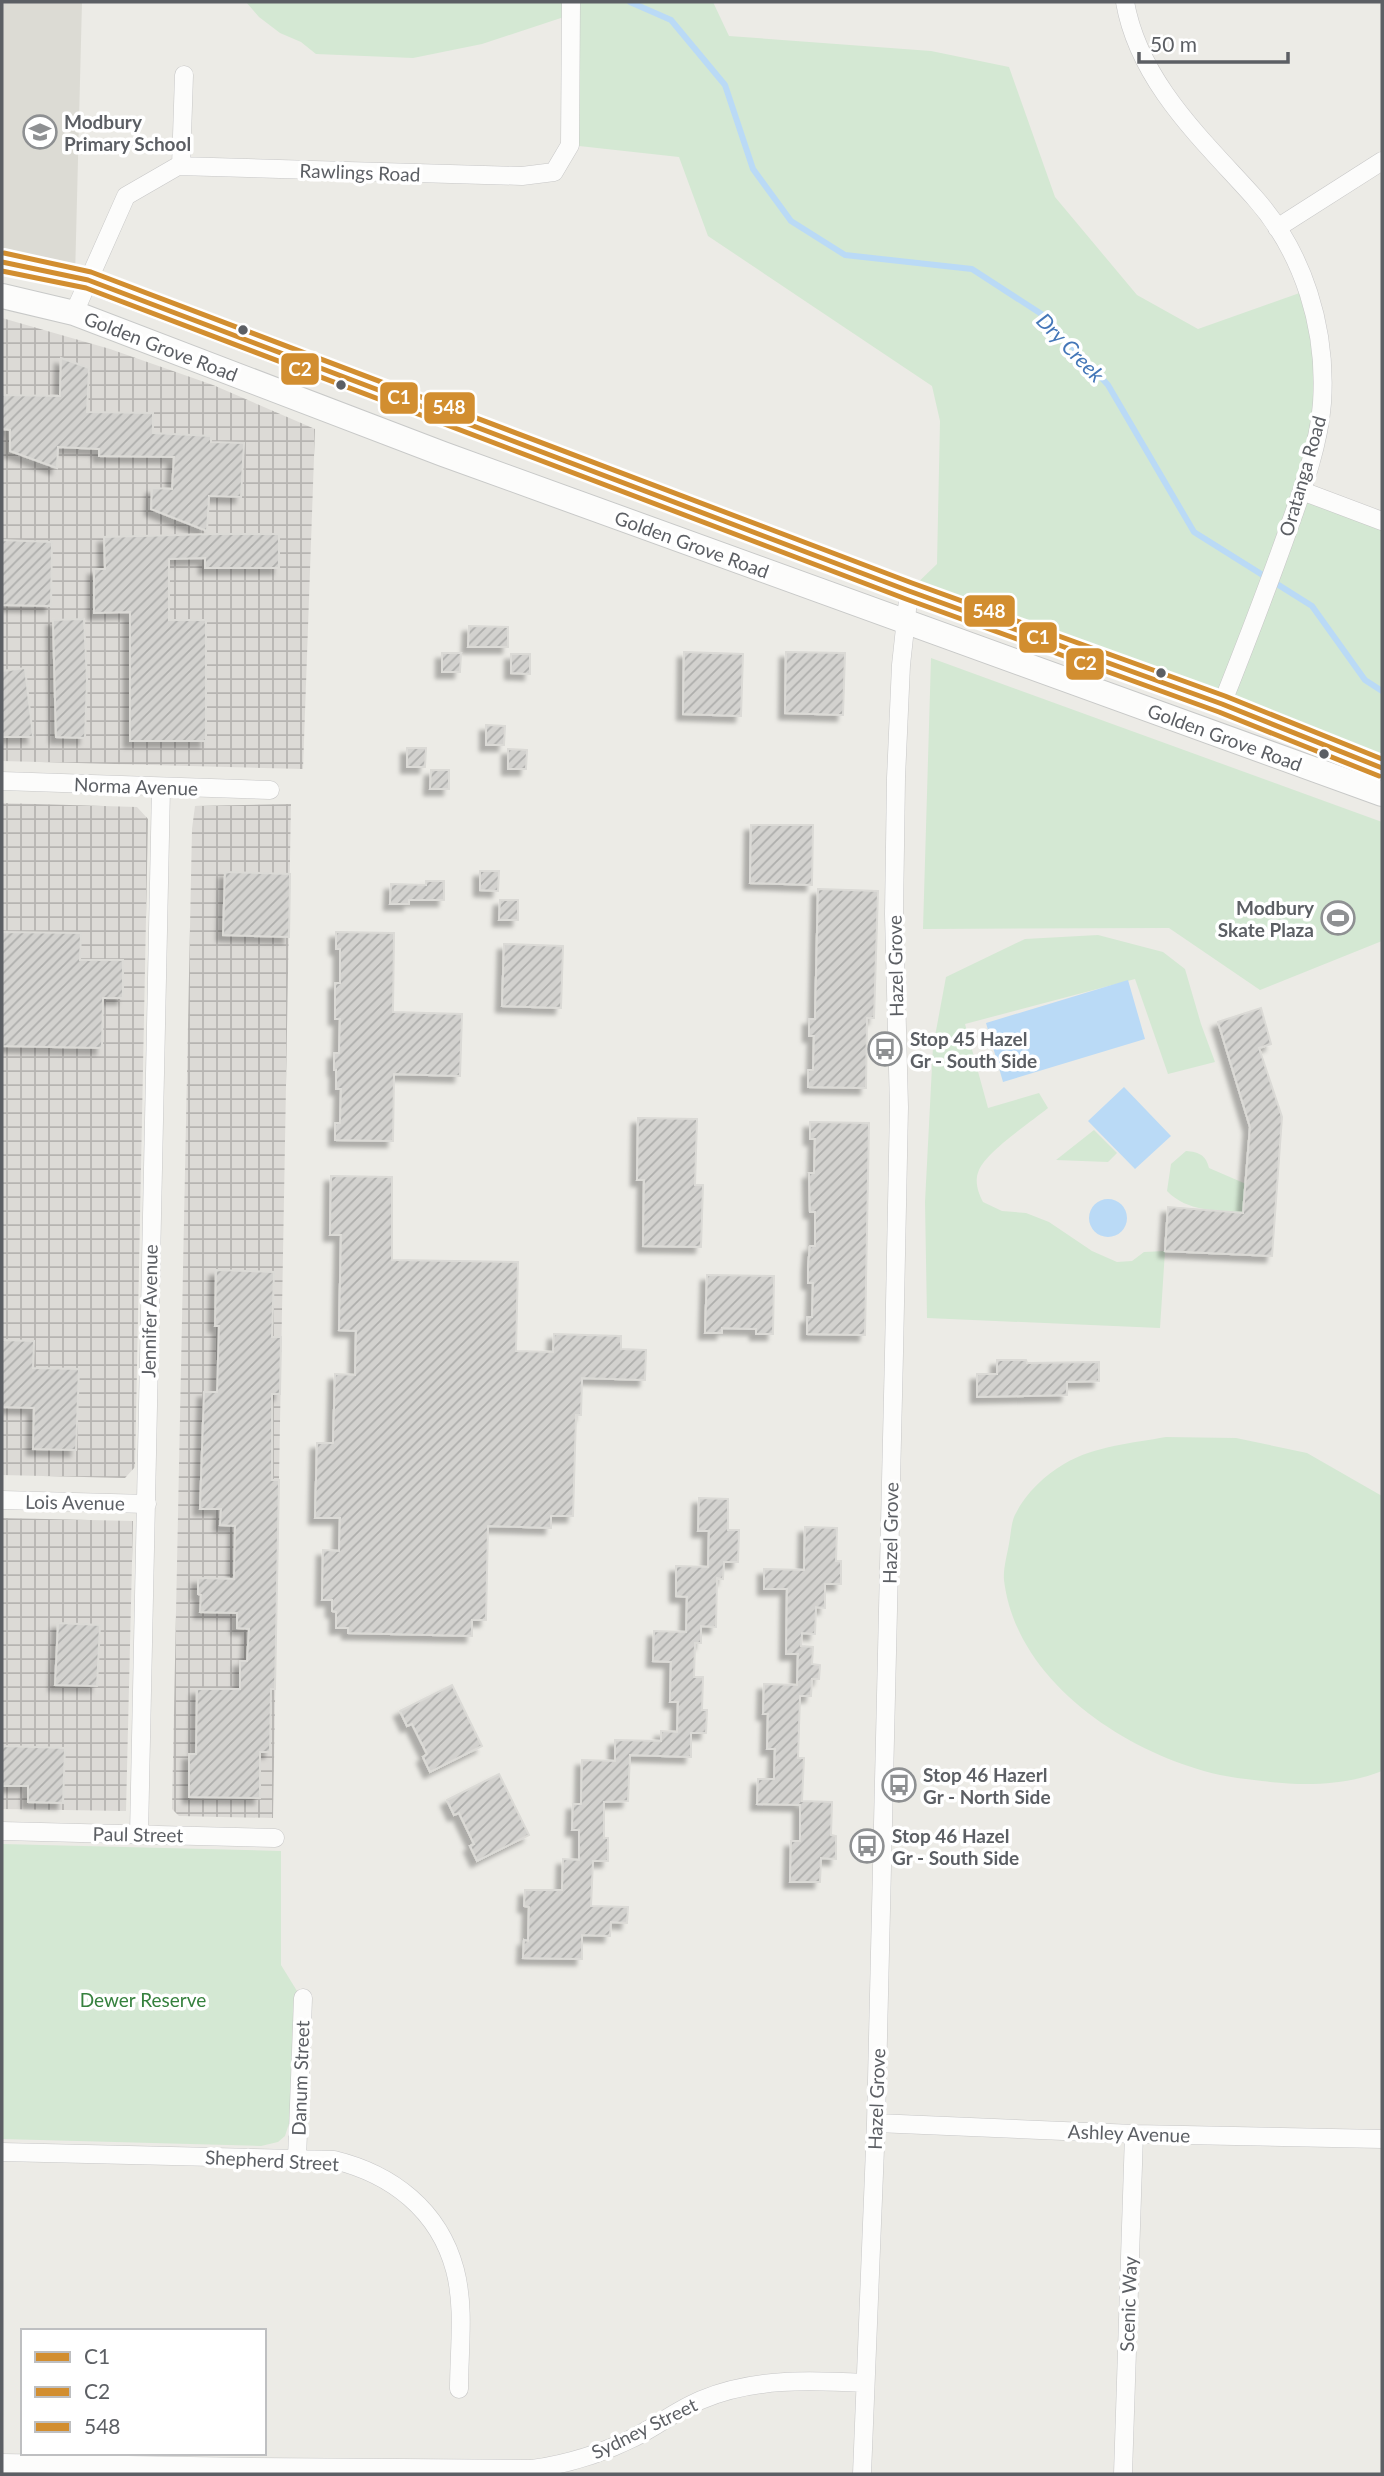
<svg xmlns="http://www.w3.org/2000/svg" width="1384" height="2476" font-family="Lato,sans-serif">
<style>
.industrial{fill:url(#industrial-grid)}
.education{fill:#dcdbd4}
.green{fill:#d4e8d3}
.water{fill:#badaf6}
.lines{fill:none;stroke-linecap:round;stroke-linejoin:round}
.stream{stroke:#badaf6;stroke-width:6}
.building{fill:url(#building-hatch);stroke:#dbdad6;stroke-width:2;filter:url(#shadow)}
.street-casing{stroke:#c7c7c7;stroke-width:19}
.secondary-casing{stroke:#c8c9c8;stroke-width:26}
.street{stroke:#fcfcfb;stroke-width:18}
.secondary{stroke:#fcfcfb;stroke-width:24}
.bus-1-casing{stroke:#fff;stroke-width:10}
.bus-2-casing{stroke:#fff;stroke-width:10}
.bus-3-casing{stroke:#fff;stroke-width:10}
.bus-1{stroke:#d28e30;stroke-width:5}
.bus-2{stroke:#d28e30;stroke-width:5}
.bus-3{stroke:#d28e30;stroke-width:5}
.bus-dot{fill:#5c5f64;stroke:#fff;stroke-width:2.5}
.labels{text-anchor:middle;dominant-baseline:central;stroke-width:7;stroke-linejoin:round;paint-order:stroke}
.poi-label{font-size:19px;font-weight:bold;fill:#5c5f64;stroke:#fff;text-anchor:start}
.street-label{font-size:19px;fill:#5c5f64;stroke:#fff}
.park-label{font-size:19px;fill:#36813e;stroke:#fff}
.water-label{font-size:21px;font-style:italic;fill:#4477b8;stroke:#fff}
.line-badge{stroke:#fff;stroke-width:2.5}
.badge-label{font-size:19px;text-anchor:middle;font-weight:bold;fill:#fff}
</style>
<defs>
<pattern id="industrial-grid" width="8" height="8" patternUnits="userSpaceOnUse" patternTransform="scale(1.75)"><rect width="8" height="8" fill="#dcdad6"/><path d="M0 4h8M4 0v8" fill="none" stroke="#b6b4b1"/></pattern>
<pattern id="building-hatch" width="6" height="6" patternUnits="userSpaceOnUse" patternTransform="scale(1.75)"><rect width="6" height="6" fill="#d3d2cf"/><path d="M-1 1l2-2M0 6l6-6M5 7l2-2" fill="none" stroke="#aeaeac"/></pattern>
<filter id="shadow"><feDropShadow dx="-6" dy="6" stdDeviation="2" flood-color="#0004"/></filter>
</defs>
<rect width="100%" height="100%" fill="#ecebe6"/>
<!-- industrial -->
<path class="industrial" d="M2 318 110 349 213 385 315 429 303 769 2 761Z
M2 803 137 807 148 819 135 1467 125 1478 2 1475Z
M291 804 273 1818 179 1816 172 1809 192 829 195 806Z
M2 1518 133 1521 126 1811 2 1809Z"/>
<!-- education -->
<path class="education" d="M2 2H82L75 278 2 262Z"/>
<!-- green -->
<path class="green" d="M246 2H713L729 36 931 51 1009 67 1055 197 1137 295 1198 329 1308 290 1323 372 1302 491 1382 521V768L909 591 937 564 940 421 932 386 708 236 679 157 570 145V15L482 44 413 58 316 54 301 42 280 33 259 17Z
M931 658 1382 822V941L1260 990 1169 928 923 929Z
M1098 935 1163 952 1185 969 1201 1024 1215 1062 1168 1074 1135 979 965 1024 988 1108 1039 1093 1048 1108C1031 1122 987 1151 979 1170 974 1181 978 1192 983 1202L1002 1211 1026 1213 1049 1222 1092 1251 1117 1262 1132 1261 1144 1252 1165 1251 1160 1328 927 1318 925 1202 933 1047 946 977 1025 939Z
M1094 1130 1117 1153 1108 1162 1056 1160Z
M1186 1151C1199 1152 1206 1155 1209 1168L1246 1184 1243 1213C1217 1210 1187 1212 1167 1191L1171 1164Z
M1166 1437 1236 1438 1307 1453 1382 1496V1771C1345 1786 1302 1786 1262 1781 1248 1779 1234 1778 1220 1775 1127 1754 1016 1682 1004 1580 1003 1569 1007 1555 1009 1544 1011 1534 1011 1521 1016 1513 1026 1493 1045 1475 1064 1464 1094 1446 1133 1443 1166 1437Z
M2 1844 281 1851V1965L297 1991 292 2114 285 2136 278 2142 261 2146 2 2139Z"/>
<!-- water -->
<path class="water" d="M1128 980 1145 1039 1003 1082 986 1023Z
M1124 1087 1171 1136 1135 1169 1088 1121Z
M1089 1218a19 19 0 1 1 38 0a19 19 0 1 1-38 0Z"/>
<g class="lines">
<!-- stream -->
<path class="stream" d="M630 2 671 20 725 85 753 169 791 221 845 255 972 269 1043 315 1108 385 1194 532 1312 606 1365 680 1382 691"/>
</g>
<!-- building -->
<path class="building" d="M61 358 89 368 87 412 153 413V433L211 436V442L244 443 241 497 209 496 207 531 151 509 152 488 172 489 174 457 99 456V449L58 447 57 468 10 451V430L2 429V395L60 396Z
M216 534H279V568H205V558L169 559V620H206V741H130V612L94 613V569H105L104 537Z
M2 540 52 542 51 606 2 605Z
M84 619 87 679 85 738 56 737 53 620Z
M469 626 508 627V647H468Z
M684 652 743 654 741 716 683 714Z
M786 652 845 653 843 715 785 713Z
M442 653H461L460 672H442Z
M511 654H530V674L511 673Z
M25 668 33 737H2V671Z
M486 725 505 726 504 745H486Z
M407 748H426L425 767H407Z
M508 749 527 750 526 769H508Z
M431 770H449V789H430Z
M751 825H813L812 885 750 883Z
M480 871H499L498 891 480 890Z
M225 872 290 874 289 937 223 935Z
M426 881H444V900H409V904H390L391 884 426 885Z
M818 889 878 891 874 1018H867L866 1088 808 1087V1070H813L814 1036H809V1019H815Z
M500 900H518V920H499Z
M2 932 81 933 80 960H123V998H103L102 1048 2 1046Z
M336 932 394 933 393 1012 462 1014 460 1076 394 1074 393 1141 335 1140V1123H340L341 1089H336V1070H334V1053H339L340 1019H335V983H340V949H336Z
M504 944 563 946 561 1008 502 1006Z
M1261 1008 1271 1044 1259 1048 1282 1117 1272 1256 1165 1251 1168 1207 1243 1213 1250 1127 1218 1022Z
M638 1118 697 1119 695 1185H703L701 1247 643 1246 644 1180H637Z
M810 1122 869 1123 865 1335 807 1334V1317H812L813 1283H808V1266L810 1246H815V1212H810L809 1173H814L815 1139H810Z
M331 1176 392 1177V1260L518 1262 516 1351 553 1352 554 1334 621 1336V1349L646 1350 645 1380 582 1378 581 1415H576L573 1516H551V1528L488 1526 486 1620H472V1636L348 1633V1628H336V1612L332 1611V1600H322L323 1550 339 1551 340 1518H315L317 1443H333L335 1374 355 1375 356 1331 339 1330 341 1235H330Z
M216 1270 274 1272 272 1337H281L280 1394H272V1480H279L275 1689H271L270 1752H260V1798L189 1797V1754H196L197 1689H240V1661H247L249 1629 237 1628V1613L200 1612 201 1595 198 1594V1578L234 1579 235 1526 220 1525 221 1509H200L204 1392H217L219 1326H215Z
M707 1275 774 1276 773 1334H756V1329L722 1328V1333H705Z
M2 1340 34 1341 33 1368 79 1369 76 1450 33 1449 34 1408 2 1407Z
M997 1360H1026L1027 1363 1099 1362V1381L1067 1382V1395L977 1397V1374H997Z
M699 1498 728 1499V1530H739L738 1562H724L723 1579 717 1578 716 1627 701 1626V1643H695L694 1677H703L702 1710H707L706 1733H691V1757L630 1755 628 1801 604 1802V1838H608V1861H593L591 1906 628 1907 627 1923 611 1922 610 1936 582 1935V1959L523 1958 524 1940 528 1941 529 1907 524 1906 525 1890H562L563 1859 579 1860V1830H572L573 1804H581L582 1760 615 1761V1740L661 1741V1731L677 1732 678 1702H670L671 1662 653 1661 654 1631 686 1632 687 1597 676 1596V1566L708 1567 709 1531H698Z
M805 1527 837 1528 836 1561H841V1584H825V1608L816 1607 815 1634 802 1633 801 1646 813 1647 812 1664 820 1665 819 1679H812L811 1696H800L798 1758H804L802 1801 832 1802 831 1835 836 1836V1859L821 1858 820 1882H790L791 1841H800V1805L757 1804 758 1779H774L775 1749H767L768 1714H763L764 1684 797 1685 798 1654H786L787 1589H764V1569L804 1570Z
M58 1623 100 1625 97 1686 55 1685Z
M452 1685 482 1746 430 1772 423 1757 427 1754 412 1724 407 1726 400 1711Z
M2 1746 65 1748 63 1803 28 1802V1786H2Z
M499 1774 529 1835 477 1861 470 1846 474 1844 459 1813 454 1815 447 1800Z"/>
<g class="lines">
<defs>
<path id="street" d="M1125 2C1139 82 1202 139 1254 197 1304 253 1327 329 1322 403 1319 445 1302 491 1288 530 1267 589 1245 646 1222 704
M181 166 184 75
M1277 228 1382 161
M74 313 126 196 178 166 522 176 554 172 570 145 571 2
M1302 491 1382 521
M2 781 270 790
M2 1500 147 1504
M2 1831 275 1838
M139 1834 161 788
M876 2123 1134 2134 1382 2139
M2 2152 334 2160C392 2174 439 2210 455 2270 465 2308 459 2350 459 2389
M297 2159 303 1998
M2 2463 253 2467 532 2469C568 2464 603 2453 635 2437 657 2426 677 2410 701 2400 753 2378 809 2380 865 2383
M862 2474 876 2123 894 1353 899 1107 894 914 896 778 901 665 909 591
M1123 2474 1134 2134"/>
<path id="secondary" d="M2 262 88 280 909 591 1222 704 1382 768
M2 296 74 313 443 454 1382 794"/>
</defs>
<!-- street casing -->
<use href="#street" class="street-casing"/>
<!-- secondary casing -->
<use href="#secondary" class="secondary-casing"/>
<!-- street -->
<use href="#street" class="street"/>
<!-- secondary -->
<use href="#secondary" class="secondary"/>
<defs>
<path id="bus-1" d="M2 262 88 280 909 591 1222 704 1382 768"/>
<path id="bus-2" d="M2 271 86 288 906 599 1219 712 1379 776"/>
<path id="bus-3" d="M4 253 91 272 912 583 1225 696 1382 759"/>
</defs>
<!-- bus-1 casing -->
<use href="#bus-1" class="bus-1-casing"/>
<!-- bus-2 casing -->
<use href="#bus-2" class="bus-2-casing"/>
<!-- bus-3 casing -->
<use href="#bus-3" class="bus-3-casing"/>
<!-- bus-1 -->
<use href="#bus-1" class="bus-1"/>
<!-- bus-2 -->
<use href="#bus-2" class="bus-2"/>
<!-- bus-3 -->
<use href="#bus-3" class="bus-3"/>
</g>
<!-- icons -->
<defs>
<symbol id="school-ring" viewBox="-11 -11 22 22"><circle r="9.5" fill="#fff" stroke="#8e9092" stroke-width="1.5"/><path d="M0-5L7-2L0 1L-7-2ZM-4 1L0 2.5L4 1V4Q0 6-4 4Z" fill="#8e9092"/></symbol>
<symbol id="stadium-ring" viewBox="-11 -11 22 22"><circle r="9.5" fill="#fff" stroke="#8e9092" stroke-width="1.5"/><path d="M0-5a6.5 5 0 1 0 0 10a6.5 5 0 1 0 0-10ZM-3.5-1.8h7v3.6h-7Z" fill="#8e9092"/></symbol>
<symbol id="bus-ring" viewBox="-11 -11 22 22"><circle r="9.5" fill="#fff" stroke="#8e9092" stroke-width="1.5"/><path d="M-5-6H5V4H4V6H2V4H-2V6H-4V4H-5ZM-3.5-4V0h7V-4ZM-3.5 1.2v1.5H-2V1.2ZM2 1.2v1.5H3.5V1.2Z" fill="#8e9092"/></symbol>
</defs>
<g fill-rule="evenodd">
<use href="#school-ring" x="21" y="113" width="38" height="38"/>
<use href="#stadium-ring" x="1319" y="899" width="38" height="38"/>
<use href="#bus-ring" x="866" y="1030" width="38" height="38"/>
<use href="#bus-ring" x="880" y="1766" width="38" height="38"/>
<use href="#bus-ring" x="848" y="1827" width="38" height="38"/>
</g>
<!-- markers -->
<g class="bus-dot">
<circle cx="243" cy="330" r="6"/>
<circle cx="341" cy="385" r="6"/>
<circle cx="1161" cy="673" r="6"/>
<circle cx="1324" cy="754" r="6"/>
</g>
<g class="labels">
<!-- poi labels -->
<g class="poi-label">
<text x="64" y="121">Modbury<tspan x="64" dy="22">Primary School</tspan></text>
<text x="1314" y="907" text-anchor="end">Modbury<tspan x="1314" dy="22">Skate Plaza</tspan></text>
<text x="910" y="1038">Stop 45 Hazel<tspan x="910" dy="22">Gr - South Side</tspan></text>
<text x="923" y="1774">Stop 46 Hazerl<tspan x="923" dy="22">Gr - North Side</tspan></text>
<text x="892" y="1835">Stop 46 Hazel<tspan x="892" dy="22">Gr - South Side</tspan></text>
</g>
<!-- street labels -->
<g class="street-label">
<text transform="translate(360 172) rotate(2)">Rawlings Road</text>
<text transform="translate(161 346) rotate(21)">Golden Grove Road</text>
<text transform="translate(1302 476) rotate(-74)">Oratanga Road</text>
<text transform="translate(692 544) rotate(20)">Golden Grove Road</text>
<text transform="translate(1225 737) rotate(20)">Golden Grove Road</text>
<text transform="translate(136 786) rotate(2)">Norma Avenue</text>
<text transform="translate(895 966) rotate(-91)">Hazel Grove</text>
<text transform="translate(149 1311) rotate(-89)">Jennifer Avenue</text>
<text transform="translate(75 1502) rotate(1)">Lois Avenue</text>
<text transform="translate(890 1533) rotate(-89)">Hazel Grove</text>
<text transform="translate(138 1834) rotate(1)">Paul Street</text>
<text transform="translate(300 2078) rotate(-88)">Danum Street</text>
<text transform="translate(876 2099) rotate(-88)">Hazel Grove</text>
<text transform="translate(1129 2133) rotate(2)">Ashley Avenue</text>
<text transform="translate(272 2160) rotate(3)">Shepherd Street</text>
<text transform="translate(1128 2304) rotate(-88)">Scenic Way</text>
<text transform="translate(644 2428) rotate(-26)">Sydney Street</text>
</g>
<!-- park labels -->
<g class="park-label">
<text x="143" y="1999">Dewer Reserve</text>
</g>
<!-- water labels -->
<g class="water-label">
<text transform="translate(1071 347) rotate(46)">Dry Creek</text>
</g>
</g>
<g class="line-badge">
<rect x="280" y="352" width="40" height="34" rx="7" fill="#d28e30"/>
<rect x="379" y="381" width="40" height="34" rx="7" fill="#d28e30"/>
<rect x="423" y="391" width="53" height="34" rx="7" fill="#d28e30"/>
<rect x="963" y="594" width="53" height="34" rx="7" fill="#d28e30"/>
<rect x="1018" y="621" width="40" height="33" rx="7" fill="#d28e30"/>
<rect x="1065" y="647" width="40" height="34" rx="7" fill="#d28e30"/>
</g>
<g class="badge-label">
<text x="300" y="376">C2</text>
<text x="399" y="404">C1</text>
<text x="449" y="414">548</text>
<text x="989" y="618">548</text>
<text x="1038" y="644">C1</text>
<text x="1085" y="670">C2</text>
</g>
<!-- border -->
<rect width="1384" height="2476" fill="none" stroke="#5c5f64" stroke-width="7"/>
<!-- legend -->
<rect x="21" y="2329" width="245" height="126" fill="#ffffff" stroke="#bebfc1" stroke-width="2"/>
<rect x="35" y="2352" width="35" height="10" fill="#d28e30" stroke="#bebfc1" stroke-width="2"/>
<text x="84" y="2364" font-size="21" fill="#5c5f64">C1</text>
<rect x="35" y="2387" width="35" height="10" fill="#d28e30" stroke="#bebfc1" stroke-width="2"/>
<text x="84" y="2399" font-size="21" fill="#5c5f64">C2</text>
<rect x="35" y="2422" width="35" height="10" fill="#d28e30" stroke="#bebfc1" stroke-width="2"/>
<text x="84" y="2434" font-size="21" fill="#5c5f64">548</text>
<!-- scale -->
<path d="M1139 52v10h149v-10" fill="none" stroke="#5c5f64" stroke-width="3.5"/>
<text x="1150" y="52" font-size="21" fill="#5c5f64" stroke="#ffffff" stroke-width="5" paint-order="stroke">50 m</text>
</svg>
